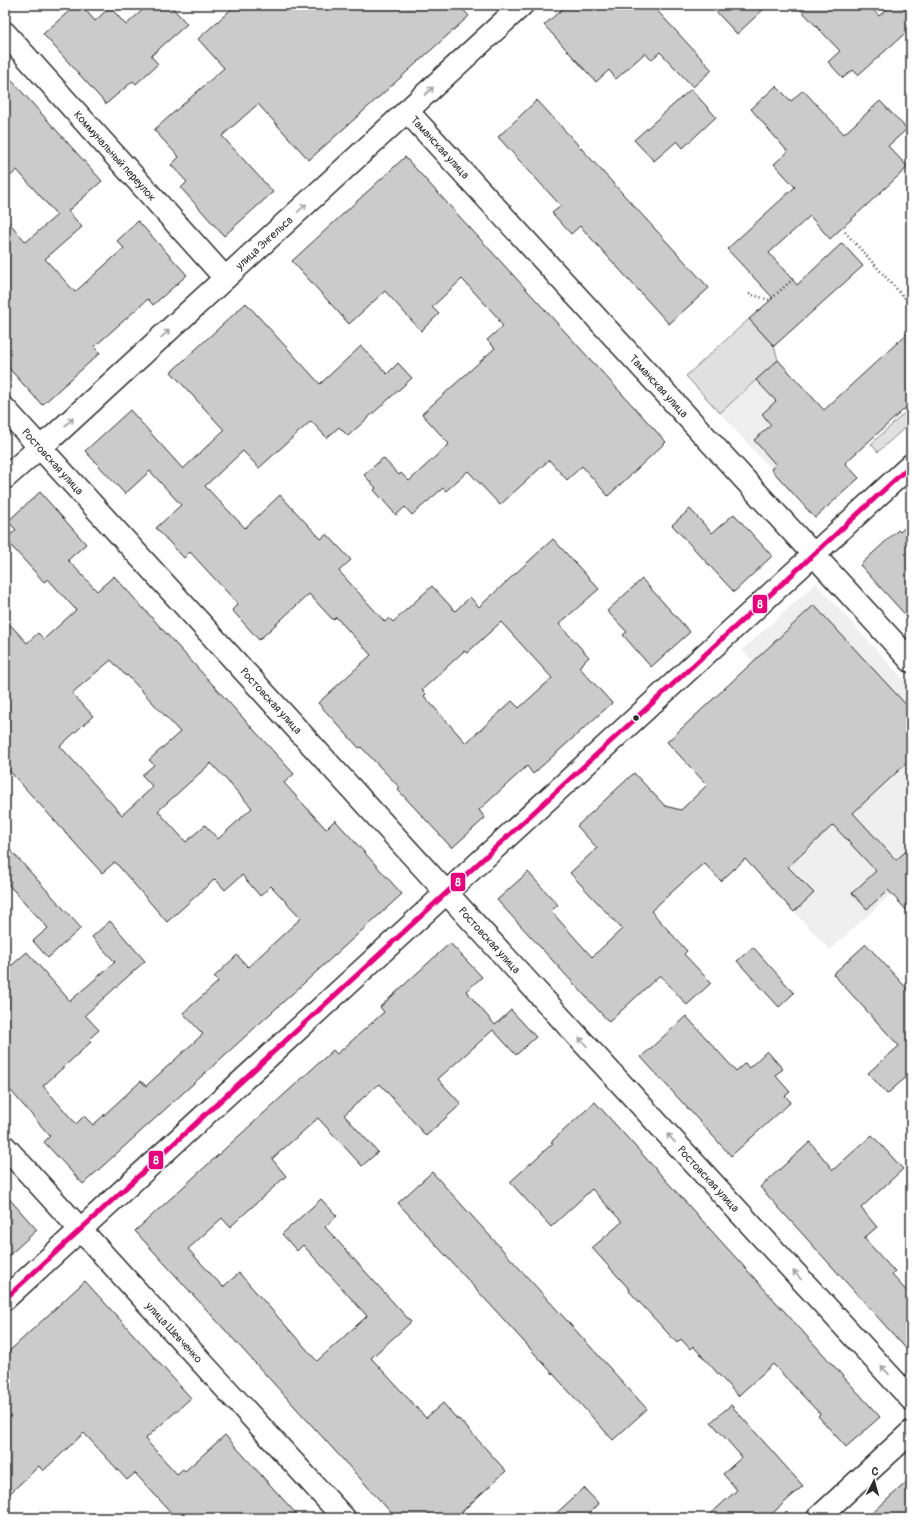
<svg xmlns="http://www.w3.org/2000/svg" width="916" height="1523" font-family="Pangolin,sans-serif">
<style>
.built{fill:#efefef}
.green{fill:#e0e0e0;stroke:#868686}
.building{fill:#cbcbcb;stroke:#2b2b2b;fill-rule:evenodd}
.lines{fill:none;stroke-linecap:round;stroke-linejoin:round}
.minor-casing{stroke:#2b2b2b;stroke-width:25}
.path{stroke:#2b2b2b;stroke-width:2.5;stroke-dasharray:1 3;stroke-linecap:butt}
.minor{stroke:#fff;stroke-width:22}
.bus-1-casing{stroke:#fff;stroke-width:8}
.bus-1{stroke:#e5007d;stroke-width:5}
.oneway{stroke:#a0a0a0}
.bus-dot{fill:#2b2b2b;stroke:#fff;stroke-width:1.5}
.labels{text-anchor:middle;dominant-baseline:central;stroke-width:3;stroke-linejoin:round;paint-order:stroke}
.street-label{font-size:11px;fill:#2b2b2b;stroke:#fff}
.line-badge{stroke:#fff;stroke-width:1.5}
.badge-label{font-size:11px;text-anchor:middle;font-weight:bold;fill:#fff}
</style>
<rect width="100%" height="100%" fill="#fff"/>
<filter id="ink" filterUnits="userSpaceOnUse"><feTurbulence type="fractalNoise" baseFrequency=".025" numOctaves="2"/><feDisplacementMap in="SourceGraphic" scale="8" xChannelSelector="R" yChannelSelector="G"/><feConvolveMatrix kernelMatrix="1 2 1 2 8 2 1 2 1" color-interpolation-filters="sRGB"/></filter>
<g filter="url(#ink)">
<!-- built -->
<path class="built" d="M778 360 798 382 815 429 859 478 815 518 720 413Z
M816 583 911 688V876L830 950 767 883 772 878 791 701 742 650Z"/>
<!-- green -->
<path class="green" d="M749 319 774 346 778 360 720 413 686 376Z
M911 407V422L878 452 871 444Z"/>
<!-- building -->
<path class="building" d="M76 5H81L95 21 110 7 126 25 148 5H170L187 24 151 56 158 64 136 84 133 81 106 104 43 34Z
M236 5H459L469 16 309 160 258 104 222 136 273 192 224 236 181 188 187 182 171 165 179 157 154 130 224 68 198 39Z
M567 5H652L712 70 693 87 660 52 651 60 645 53 616 79 609 70 596 82 544 25Z
M710 5H768L737 34Z
M796 5H869L879 16 891 5H911V28L858 75 853 70 843 78 828 62 840 51Z
M5 73 102 181 68 211 82 227 45 259 75 292 124 248 117 241 138 221 187 275 153 305 148 299 94 347 100 353 42 405 5 364V218L26 242 57 215 17 170 5 181Z
M776 86 791 101 803 90 844 134 880 101 907 129 888 146 908 167 830 239 810 216 769 253 797 285 842 243 863 266 774 346 749 319 773 298 727 249 795 187 774 164 788 152 751 109Z
M691 89 716 117 683 148 677 141 654 161 634 140Z
M537 100 709 288 669 324 580 226 571 234 552 213 561 206 498 137Z
M405 157 666 442 608 496 582 466 567 480 549 460 500 505 468 471 446 491 443 488 412 515 405 507 396 515 374 490 376 488 364 475 383 458 399 475 401 473 409 481 449 444 422 414 495 348 487 340 503 326 498 321 500 320 462 279 432 307 439 314 421 331 385 291 349 324 292 261Z
M246 303 320 384 361 346 387 374 398 363 412 378 348 436 339 427 327 438 311 421 259 468 243 451 205 486 245 528 280 495 321 539 327 534 351 560 339 571 385 622 389 618 393 622 432 586 455 611 470 597 479 607 553 539 599 589 559 624 589 657 579 667 612 703 533 774 527 766 479 810 485 818 452 848 398 790 400 788 361 747 359 748 318 703 371 655 336 617 333 620 309 594 259 640 232 610 238 604 190 552 184 558 156 528 181 505 150 471 125 494 85 451 130 410 183 469 224 430 171 372ZM501 622 552 678 519 708 512 701 466 743 424 696 426 694 422 690 464 651 467 653Z
M911 330V403L845 463 859 478 815 518 771 469 776 465 754 440 771 425 762 414 776 401 756 380 778 360 824 410Z
M40 492 86 544 68 560 97 591 114 576 294 774 284 783 326 829 335 820 402 894 83 1184 44 1142 50 1136 5 1084V971L27 952 70 1001 115 962 92 937 110 921 145 961 85 1015 99 1030 89 1039 91 1042 43 1086 76 1124 84 1116 93 1125 141 1081 146 1086 203 1034 183 1013 218 982 214 977 237 955 248 967 301 918 271 886 260 896 242 875 225 890 215 879 167 922 115 862 102 873 5 766V619L27 643 38 633 44 639 76 610 48 579 44 582 5 539 16 530 8 521ZM111 660 126 676 127 675 180 732 149 760 154 765 142 775 153 787 122 815 60 746 93 716 72 693ZM211 763 252 808 218 839 205 825 186 842 158 811Z
M690 509 712 533 734 514 772 556 734 592 672 525Z
M911 522V621L860 565 898 530 900 532Z
M642 579 690 632 651 667 623 635 627 632 607 611Z
M814 605 911 710V759L853 813 896 860 911 847V915L888 890 867 909 852 893 876 871 833 825 788 867 814 893 794 912 745 859 721 881 704 863 651 911 687 951 684 954 711 983 687 1005 660 975 609 1022 497 900 528 872 558 905 551 911 592 957 622 929 570 873 597 848 577 826 634 773 665 806 681 810 707 785 667 742Z
M5 844 81 928 48 958 33 941 48 928 5 881Z
M450 943 482 977 466 991 495 1025 511 1010 536 1037 516 1055 493 1030 438 1079 461 1104 426 1136 380 1084 375 1087 344 1115 378 1152 362 1166 318 1118 272 1159 286 1176 230 1227 222 1218 188 1249 223 1287 239 1273 317 1361 367 1316 303 1245 297 1251 282 1234 321 1199 337 1216 325 1227 411 1322 371 1358 426 1418 443 1403 458 1420 459 1419 506 1471 455 1518H396L135 1231 333 1050 337 1054 384 1012 380 1007Z
M866 944 911 993V1073L887 1094 868 1073 899 1046 833 974Z
M753 947 794 993 779 1007 737 961Z
M686 1016 736 1071 745 1063 749 1068 767 1051 783 1069 775 1075 790 1092 785 1096 791 1102 731 1156 641 1057Z
M595 1102 880 1417 846 1447 818 1416 820 1414 773 1364 738 1396 693 1346 690 1349 681 1339 677 1343 629 1291 630 1290 592 1248 622 1222 592 1189 551 1227 510 1182 553 1143 551 1142Z
M872 1135 903 1169 861 1208 877 1227 864 1238 895 1272 892 1275 911 1296V1354L760 1187 810 1142 833 1170Z
M432 1172 647 1409 613 1440 398 1203Z
M5 1194 37 1230 5 1259Z
M85 1281 191 1398 145 1439 177 1474 183 1469 185 1471 225 1435 300 1518H176L135 1473 127 1480 84 1433 43 1471 39 1466 5 1498V1355Z
M731 1405 803 1486 767 1518H706L737 1490 723 1474 742 1457 711 1422Z
M911 1478V1518H867Z
M584 1488 599 1504 584 1518H551Z"/>
<g class="lines">
<defs>
<g id="minor">
<path id="s1" d="M5 33 225 278"/>
<path id="s2" d="M407 111 911 661"/>
<path id="s3" d="M5 409 569 1027 911 1399"/>
<path id="s4" d="M5 478 40 447 55 435 522 5"/>
<path id="s5" d="M5 1147 344 1518"/>
<path d="M5 1299 911 465"/>
<path d="M818 1518 911 1432"/>
</g>
</defs>
<!-- minor casing -->
<use href="#minor" class="minor-casing"/>
<!-- path -->
<path class="path" d="M845 232 911 305
M749 294 770 300 794 278"/>
<!-- minor -->
<use href="#minor" class="minor"/>
<defs>
<path id="bus-1" d="M5 1299 911 465"/>
</defs>
<!-- bus-1 casing -->
<use href="#bus-1" class="bus-1-casing"/>
<!-- bus-1 -->
<use href="#bus-1" class="bus-1"/>
</g>
<!-- one-way arrows -->
<defs><path id="oneway-shaft" d="M-6 0H5M1.5-3L5.5 0L1.5 3" fill="none" stroke-width="1.6" stroke-linecap="round" stroke-linejoin="round"/></defs>
<g class="oneway">
<use href="#oneway-shaft" transform="translate(429 91) rotate(-43)"/>
<use href="#oneway-shaft" transform="translate(302 208) rotate(-43)"/>
<use href="#oneway-shaft" transform="translate(165 334) rotate(-43)"/>
<use href="#oneway-shaft" transform="translate(69 422) rotate(-43)"/>
<use href="#oneway-shaft" transform="translate(583 1042) rotate(-133)"/>
<use href="#oneway-shaft" transform="translate(671 1138) rotate(-133)"/>
<use href="#oneway-shaft" transform="translate(797 1275) rotate(-133)"/>
<use href="#oneway-shaft" transform="translate(885 1370) rotate(-133)"/>
</g>
</g>
<!-- markers -->
<circle class="bus-dot" cx="636" cy="718" r="3.5"/>
<g class="labels">
<!-- street labels -->
<g class="street-label">
<text stroke="none"><textPath href="#s2" startOffset="49">Таманская улица</textPath></text>
<text stroke="none"><textPath href="#s1" startOffset="165">Коммунальный переулок</textPath></text>
<text stroke="none"><textPath href="#s4" startOffset="350">улица Энгельса</textPath></text>
<text stroke="none"><textPath href="#s2" startOffset="373">Таманская улица</textPath></text>
<text stroke="none"><textPath href="#s3" startOffset="71">Ростовская улица</textPath></text>
<text stroke="none"><textPath href="#s3" startOffset="395">Ростовская улица</textPath></text>
<text stroke="none"><textPath href="#s3" startOffset="719">Ростовская улица</textPath></text>
<text stroke="none"><textPath href="#s3" startOffset="1043">Ростовская улица</textPath></text>
<text stroke="none"><textPath href="#s5" startOffset="251">улица Шевченко</textPath></text>
</g>
</g>
<g class="line-badge">
<rect x="752" y="594" width="16" height="20" rx="4" fill="#e5007d"/>
<rect x="450" y="872" width="16" height="20" rx="4" fill="#e5007d"/>
<rect x="148" y="1150" width="16" height="20" rx="4" fill="#e5007d"/>
</g>
<g class="badge-label">
<text x="760" y="608">8</text>
<text x="458" y="886">8</text>
<text x="156" y="1164">8</text>
</g>
<!-- margin -->
<rect width="916" height="1523" fill="none" stroke="#fff" stroke-width="20"/>
<rect x="10" y="10" width="896" height="1503" fill="none" stroke="#2b2b2b" stroke-width="1.5" filter="url(#ink)"/>
<!-- north arrow -->
<g transform="translate(874 1481) rotate(6)" stroke="#ffffff" stroke-width="3" paint-order="stroke">
<path d="M0-3L7 15L0 10L-7 15Z" fill="#2b2b2b"/>
<text y="-6" font-size="11" font-weight="bold" text-anchor="middle" fill="#2b2b2b">С</text>
</g>
</svg>
